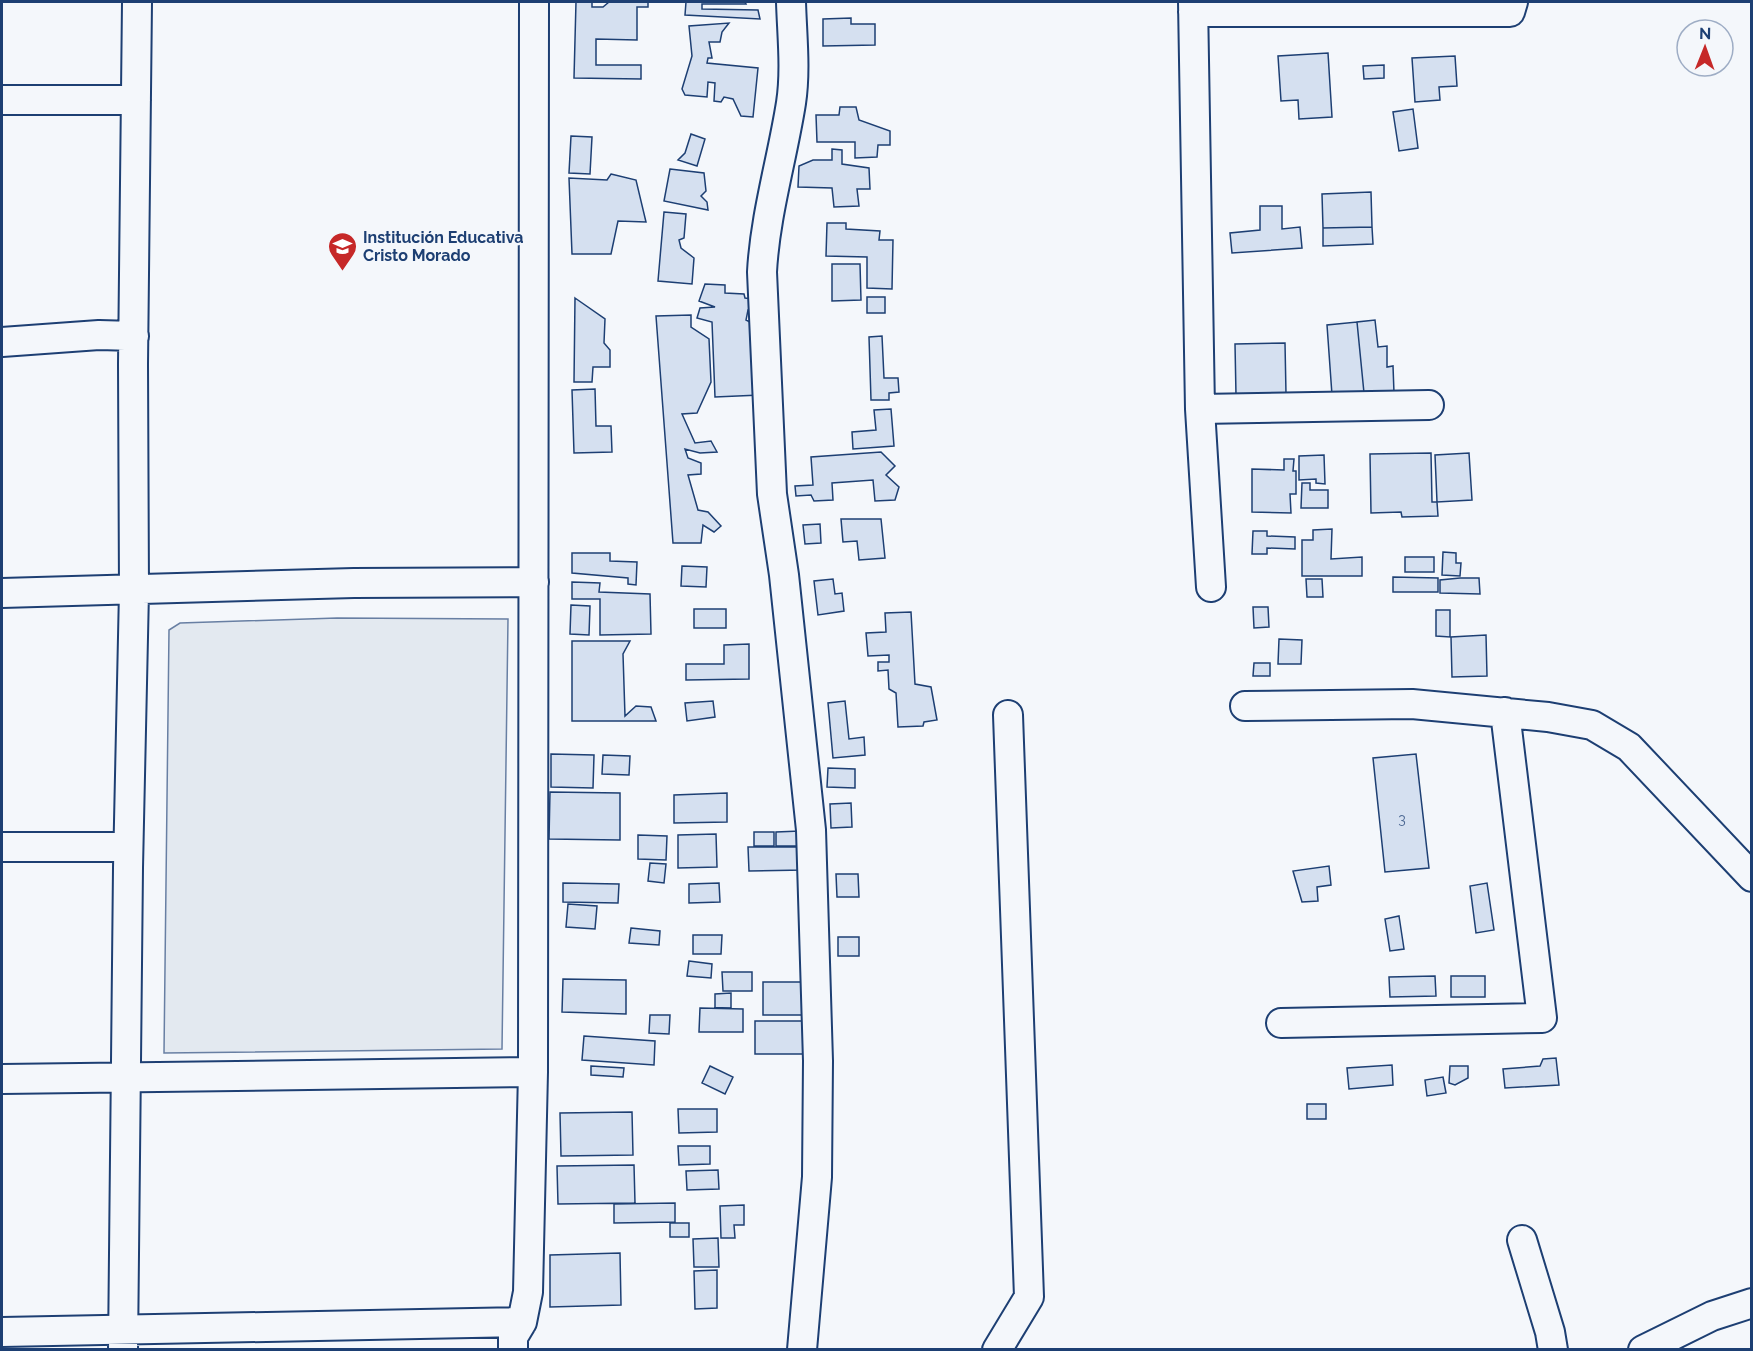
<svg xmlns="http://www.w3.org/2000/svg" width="1753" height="1351" font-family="Raleway,sans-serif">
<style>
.green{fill:#e3e9f0;stroke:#687fa3;stroke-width:1.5}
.building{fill:#d5e0f0;stroke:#1d3f73;stroke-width:1.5}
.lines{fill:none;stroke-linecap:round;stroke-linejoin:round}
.street-casing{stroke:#1d3f73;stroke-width:32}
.street{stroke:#f4f7fb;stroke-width:28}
.labels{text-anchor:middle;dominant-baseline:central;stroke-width:4.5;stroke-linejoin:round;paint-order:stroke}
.number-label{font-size:14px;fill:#4b6792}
.poi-label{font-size:16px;font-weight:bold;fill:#1d3f73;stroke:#f4f7fb;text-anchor:start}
</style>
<rect width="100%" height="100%" fill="#f4f7fb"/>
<!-- green -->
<path class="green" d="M337 618 508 619 502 1049 164 1053 169 630 180 623Z"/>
<!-- building -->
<path class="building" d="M576 2H592V7H603L609 2H648V7H637V40L596 39V65H641V79L574 78Z
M686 2H745L746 4H702V9L758 10 760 19 685 15Z
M851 18V24H875V45L823 46V19Z
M729 23 722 32 720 42H709L712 58H708L707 63 758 68 753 117 741 116 733 99 724 97 721 102 714 101 715 83 708 82 707 97 685 95 682 89 692 56 689 26Z
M1328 53 1332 117 1299 119 1298 100 1281 101 1278 56Z
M1455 56 1457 86 1439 87 1440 100 1415 102 1412 58Z
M1384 65V78L1364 79 1363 66Z
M840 107H856L859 120 890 131V145H878L877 157 855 158V142H817L816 115H839Z
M1413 109 1418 148 1399 151 1393 112Z
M691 134 705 139 697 166 678 160 685 153Z
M571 136 592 137 590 174 569 173Z
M832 149 842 150V164L869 168 870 189H857L859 206 834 207 832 188 798 187 799 166 813 160H832Z
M670 169 704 173 706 191 701 196 707 202 708 210 664 201Z
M611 174 636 180 646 222 618 221 611 254H572L569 178 607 180Z
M1371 192 1372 227 1323 228 1322 194Z
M1260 206H1282V229L1300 227 1302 248 1232 253 1230 233 1260 230Z
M664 212 686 214 684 238 679 240 681 248 694 258 692 284 658 281Z
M827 223H846V229L880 231 879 240H893L892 289 867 288V257L826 256Z
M1372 227 1373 244 1323 246V228Z
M832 264H860L861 300 832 301Z
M705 284 725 285V293L744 294 745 298 754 299 755 309 748 310 746 320 758 326 760 395 715 397 712 322 697 318 700 308 715 307 699 301Z
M867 297H885V313H867Z
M575 298 605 319 604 343 610 350V367H593L592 382H574Z
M691 315V327L709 339 711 382 697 413 682 414 695 443 711 441 717 452 700 453 685 449 688 458 701 463V474L688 475 698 510 708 512 721 526 714 532 703 525 701 543H673L656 316Z
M1375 320 1378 347 1387 346V367L1393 366 1394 393H1364L1357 322Z
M1357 322 1364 393 1332 395 1327 325Z
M882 336 884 378H898L899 392 889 393V400H871L869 337Z
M1285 343 1286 394 1236 395 1235 344Z
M595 389 596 426H611L612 452 574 453 572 390Z
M891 409 894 446 853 449 852 432 876 430 874 410Z
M881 452 895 466 886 475 899 487 895 500 875 501 873 480 832 483 833 500 814 501 811 495 796 496 795 486 813 485 811 457Z
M1431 453 1432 502H1437L1438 516 1402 517 1401 512 1371 513 1370 454Z
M1469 453 1472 500 1437 502 1435 455Z
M1324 455 1325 484 1316 483V479L1299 480V456Z
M1284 459H1294L1293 471H1296V494H1290L1291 513 1252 512V469L1284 470Z
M1302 483H1310V490H1328V508H1301Z
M841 519H881L885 558 859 560 857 541 843 542Z
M820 524 821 543 805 544 803 525Z
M1332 529 1331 559 1362 557V576H1302V540H1313V530Z
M1253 531H1267V536L1295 537V549L1267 548V554H1252Z
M1443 552 1456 553V563H1461L1460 576 1442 575Z
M572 553H610V561L637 562 636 585 628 584V578L572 573Z
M1405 557H1434V572H1405Z
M682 566 707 567 706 587 681 586Z
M1393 577 1438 578V592H1393Z
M1460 578H1479L1480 594 1440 593V580Z
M833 579 835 594 842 593 844 611 818 615 814 581Z
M1306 579H1322L1323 597H1307Z
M572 582 600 583 599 592 650 594 651 634 600 635V599H572Z
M571 605 590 606 589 635 570 634Z
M1253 607H1268L1269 627 1254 628Z
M694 609H726V628H694Z
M1436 610H1450V637L1436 636Z
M911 612 915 684 931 687 937 720 924 722 923 726 898 727 896 693 889 689 888 670 878 671V662H889V655L868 656 866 633 886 632 885 613Z
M1486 635 1487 676 1452 677 1451 637Z
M1279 639 1302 640 1301 664H1278Z
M572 641H630L623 654 625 716 636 706 651 707 656 721H572Z
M749 644V679L686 680V664H724V645Z
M1254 663H1270V676H1253Z
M713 701 715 717 687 721 685 703Z
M845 701 849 739 864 737 865 755 833 758 828 703Z
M551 754 594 755 593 788 551 787Z
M1416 754 1429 868 1385 872 1373 758Z
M603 755 630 756 629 775 602 774Z
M828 768 855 769V788L827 787Z
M550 792 620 793V840L549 839Z
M727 793V822L674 823V795Z
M851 803 852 827 831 828 830 804Z
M800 831V846H776V832Z
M754 832H774V846H754Z
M716 834 717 867 678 868V835Z
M638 835 667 836 666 860 638 859Z
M748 847H804V870L749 871Z
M650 863 666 864 664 883 648 881Z
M1329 866 1331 885 1317 887 1318 901 1302 902 1293 871Z
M836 874H858L859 897H837Z
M563 883 619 884 618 903 563 902Z
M719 883 720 902 689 903V884Z
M1487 883 1494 930 1476 933 1470 886Z
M568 904 597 906 595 929 566 927Z
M1399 916 1404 949 1390 951 1385 919Z
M631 928 660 931 659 945 629 943Z
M693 935H722L721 954H693Z
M838 937H859V956H838Z
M689 961 712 964 711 978 687 976Z
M722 972H752V991H723Z
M1435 976 1436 996 1390 997 1389 977Z
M1451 976H1485V997H1451Z
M563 979 626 980V1014L562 1012Z
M763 982H803V1015H763Z
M731 993V1008H715V994Z
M700 1008 743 1009V1032H699Z
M650 1015H670L669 1034 649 1033Z
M755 1021H811V1054H755Z
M584 1036 655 1041 654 1065 582 1060Z
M1556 1058 1559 1085 1505 1088 1503 1069 1540 1066 1543 1059Z
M1392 1065 1393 1085 1349 1089 1347 1068Z
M591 1066 624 1068 623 1077 591 1075Z
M710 1066 733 1077 725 1094 702 1083Z
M1450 1066H1468V1078L1455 1085 1449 1083Z
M1443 1077 1446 1093 1427 1096 1425 1080Z
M1307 1104H1326V1119H1307Z
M678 1109H717V1132L679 1133Z
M632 1112 633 1155 561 1156 560 1113Z
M678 1146H710V1164L679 1165Z
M634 1165 635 1203 558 1204 557 1166Z
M718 1170 719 1189 687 1190 686 1171Z
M675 1203V1222L614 1223V1204Z
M744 1205V1225H734L735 1238H721L720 1206Z
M670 1223H689V1237H670Z
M718 1238 719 1267H694L693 1239Z
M620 1253 621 1305 550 1307V1255Z
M717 1270V1308L695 1309 694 1271Z"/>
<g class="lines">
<defs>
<path id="street" d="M791 2C792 35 796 70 791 103 782 160 765 215 762 272L772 494 784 575 811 830 818 1061 817 1177 802 1350
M1193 2 1200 409 1211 587
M1193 12H1510L1513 2
M2 100H136
M2 342 99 335 134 336
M1200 409 1429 405
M2 593 354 583 534 582
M1245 706 1412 704 1548 717 1592 725 1629 747 1752 877
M2 847H128
M1281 1023 1542 1018 1505 712
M2 1079 533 1072
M1522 1240 1550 1332 1553 1350
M2 1332 522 1322
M123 1350 128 868 134 591 133 364 137 2
M513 1350V1337L522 1322 528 1292 533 1072 534 2
M997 1350 1029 1297 1008 715
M1643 1350 1712 1316 1752 1303"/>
</defs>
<!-- street casing -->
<use href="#street" class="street-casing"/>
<!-- street -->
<use href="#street" class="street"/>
</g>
<!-- icons -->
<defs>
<symbol id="school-pin" viewBox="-11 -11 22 30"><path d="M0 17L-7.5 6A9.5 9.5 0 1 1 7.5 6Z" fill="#c62828" stroke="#f4f7fb"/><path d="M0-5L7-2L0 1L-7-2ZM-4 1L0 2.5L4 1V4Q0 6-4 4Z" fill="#fff"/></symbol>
</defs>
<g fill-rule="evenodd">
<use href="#school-pin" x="326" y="230" width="33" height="45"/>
</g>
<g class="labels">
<!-- number labels -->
<g class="number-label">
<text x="1402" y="819">3</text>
</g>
<!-- poi labels -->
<g class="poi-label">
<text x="363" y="237">Institución Educativa<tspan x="363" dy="18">Cristo Morado</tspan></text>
</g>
</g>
<!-- border -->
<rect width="1753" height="1351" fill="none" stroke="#1d3f73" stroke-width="6"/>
<!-- north arrow -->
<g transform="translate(1705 48) rotate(1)"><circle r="28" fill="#f4f7fb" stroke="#9eadc5" stroke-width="1.5"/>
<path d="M0-4.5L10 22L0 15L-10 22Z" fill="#c62828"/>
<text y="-9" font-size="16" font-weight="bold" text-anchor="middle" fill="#1d3f73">N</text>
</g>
</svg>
